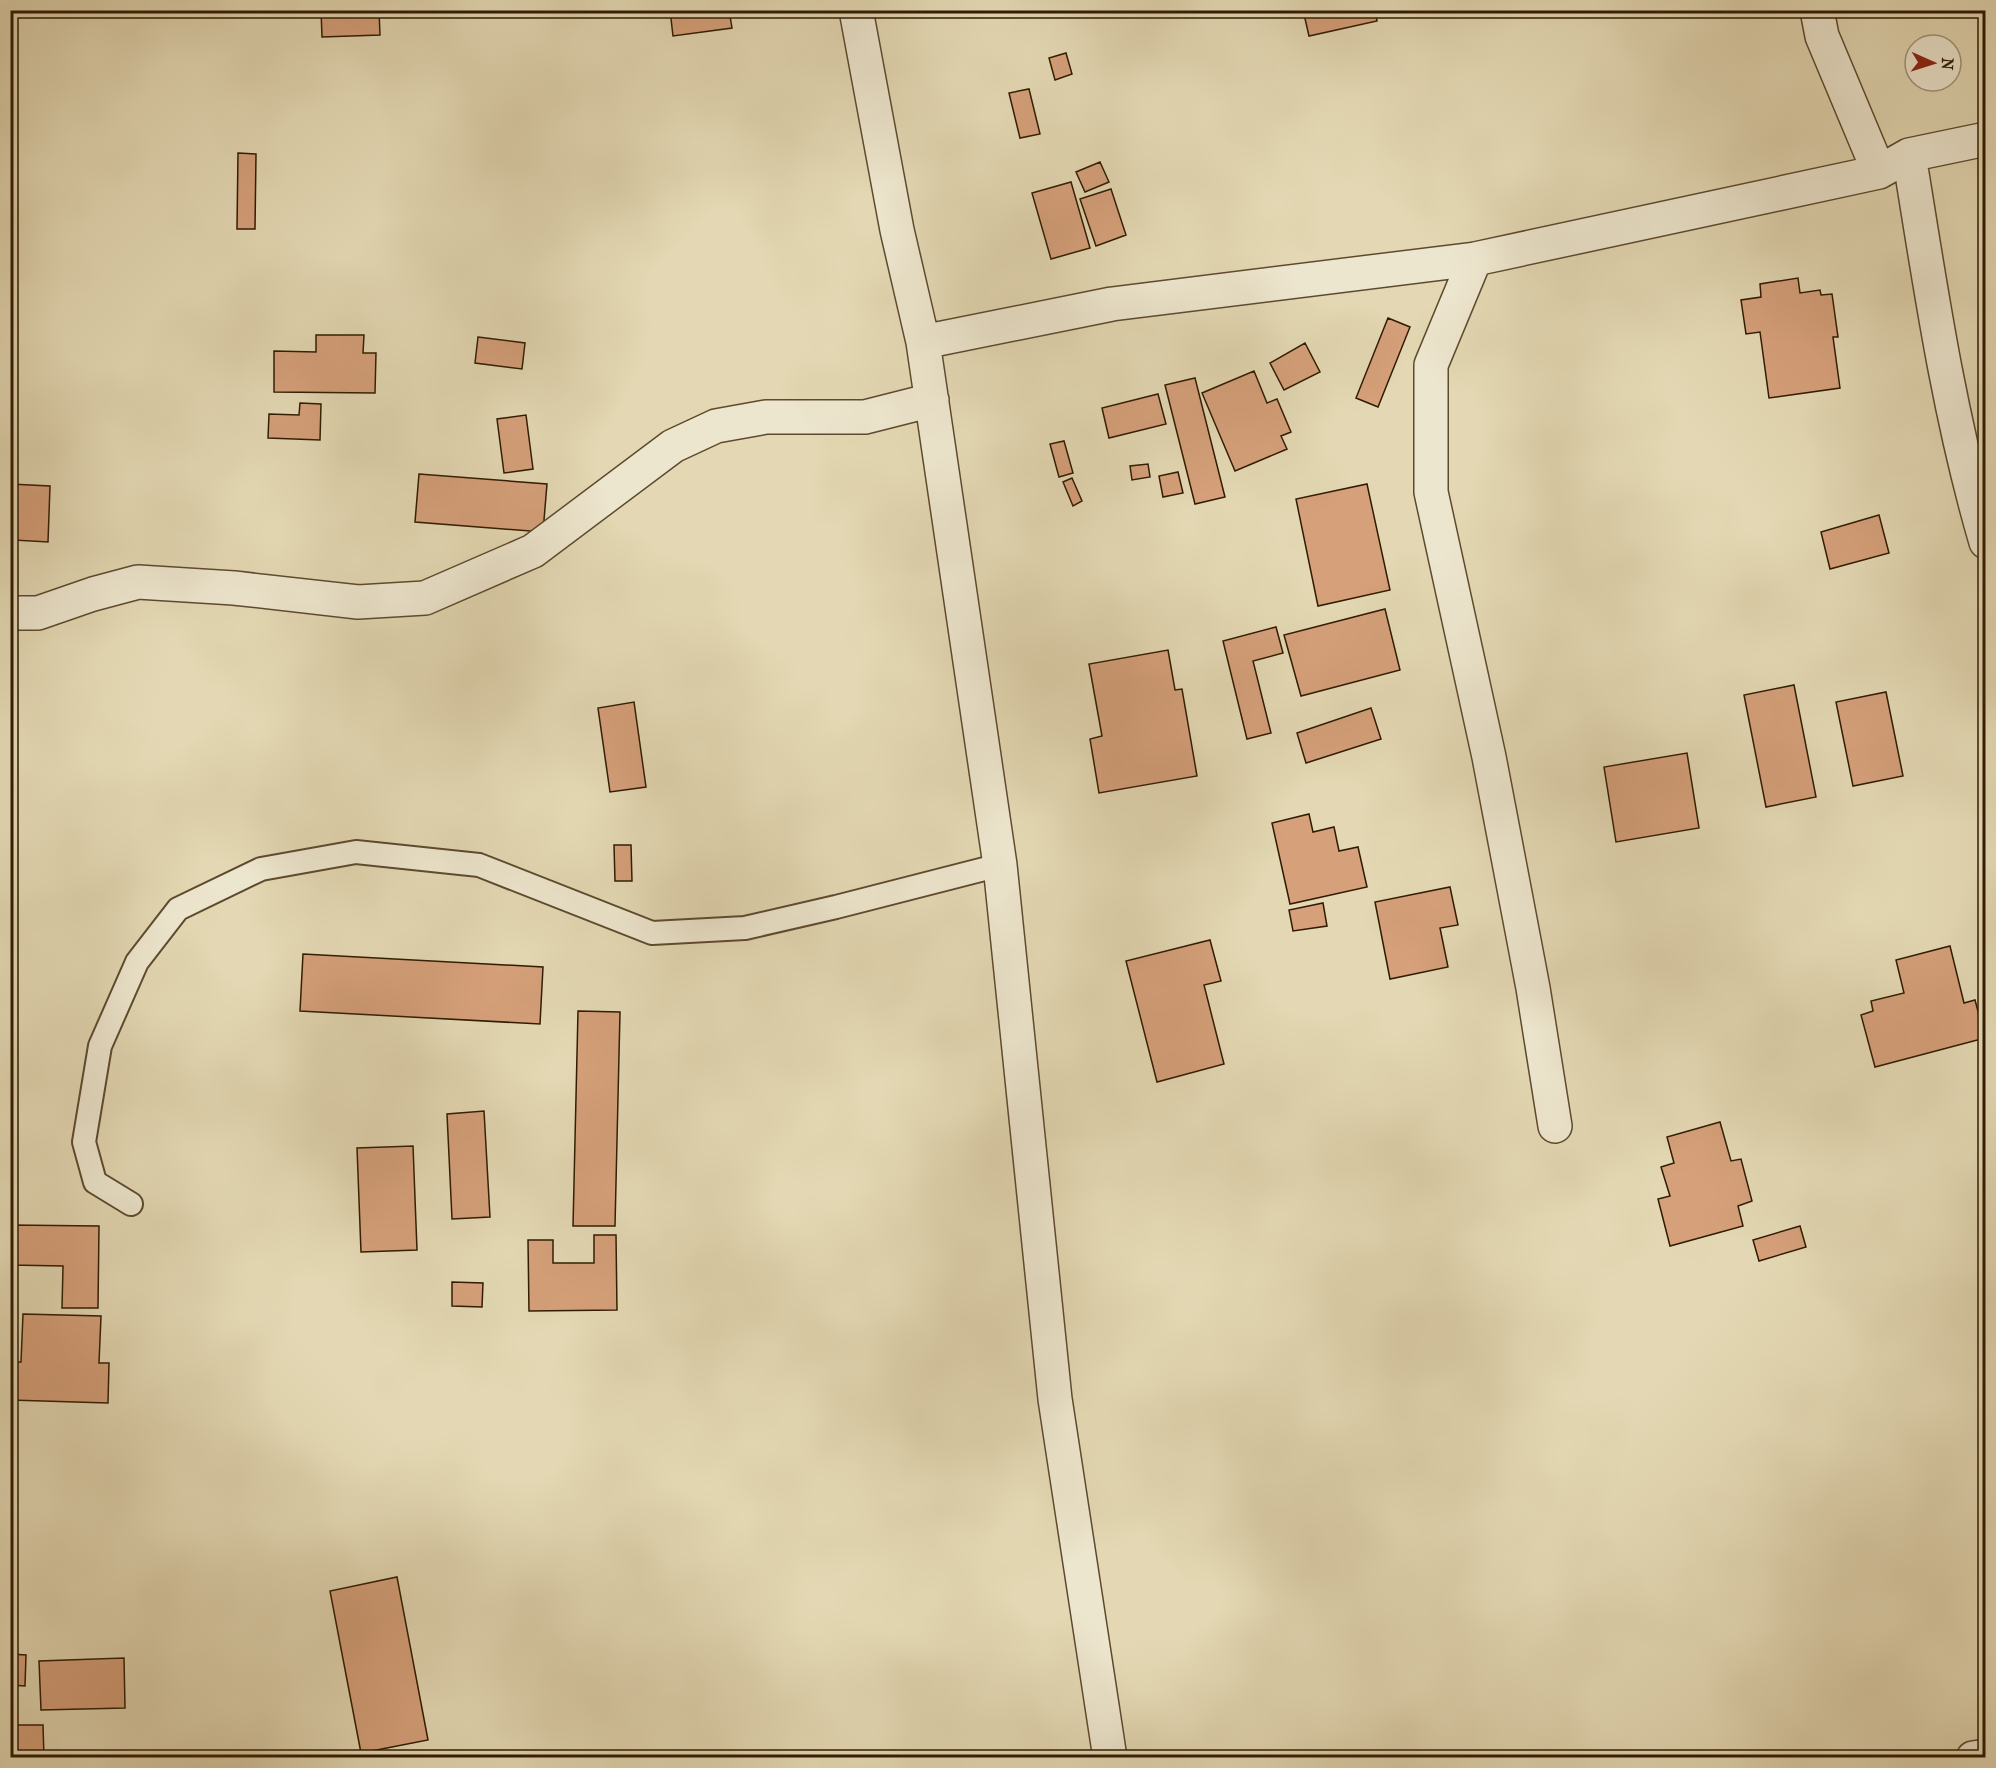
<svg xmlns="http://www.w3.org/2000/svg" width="1996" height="1768" font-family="'IM FELL French Canon',serif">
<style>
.building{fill:#d5a07a;stroke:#301b02;stroke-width:1.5}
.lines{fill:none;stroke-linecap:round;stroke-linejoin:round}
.lane-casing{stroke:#5d4a2e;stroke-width:26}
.street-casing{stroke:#5d4a2e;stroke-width:36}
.lane{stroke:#ede6ce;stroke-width:22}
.street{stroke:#ede6ce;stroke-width:33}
</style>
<rect width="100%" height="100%" fill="#e3d8b3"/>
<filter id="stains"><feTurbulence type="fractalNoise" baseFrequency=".00333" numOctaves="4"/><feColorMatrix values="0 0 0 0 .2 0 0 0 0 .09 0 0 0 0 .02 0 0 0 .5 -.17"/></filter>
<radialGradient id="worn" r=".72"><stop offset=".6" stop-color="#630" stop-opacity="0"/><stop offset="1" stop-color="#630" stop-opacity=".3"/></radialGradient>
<!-- building -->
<path class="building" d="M321 10H379L380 35 322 37Z
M670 10H729L732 28 673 36Z
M1303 10H1375L1377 21 1309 36Z
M1066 53 1072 74 1055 80 1049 58Z
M1029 89 1040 134 1020 138 1009 93Z
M238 153 256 154 255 229H237Z
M1100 162 1109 182 1085 192 1076 172Z
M1071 182 1090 248 1051 259 1032 193Z
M1111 189 1126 235 1096 246 1080 199Z
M1798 278 1800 293 1820 290 1821 295 1832 294 1838 337H1833L1840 388 1769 398 1760 332 1746 334 1741 300 1761 297 1760 284Z
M1388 318 1410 327 1378 407 1356 398Z
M316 335H364L363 353H376L375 393 274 392V351L316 352Z
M478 337 525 343 522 369 475 363Z
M1305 343 1320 372 1284 390 1270 363Z
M1254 371 1267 403 1277 399 1291 432 1281 436 1287 449 1235 471 1202 393Z
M1195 378 1225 497 1195 504 1165 385Z
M1158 394 1166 424 1109 438 1102 408Z
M300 403 321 404 320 440 268 438 269 414 299 415Z
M526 415 533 469 504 473 497 419Z
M1064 441 1073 473 1059 477 1050 444Z
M1148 464 1150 477 1132 480 1130 466Z
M1178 472 1183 493 1163 497 1159 476Z
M419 474 547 484 543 532 415 522Z
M1072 478 1082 501 1073 506 1063 482Z
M10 484 50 486 48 542 14 540V553L10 552Z
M1367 484 1390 590 1318 606 1296 499Z
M1879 515 1889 553 1830 569 1821 532Z
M1385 609 1400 670 1301 696 1284 635Z
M1276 627 1283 653 1253 661 1271 733 1247 739 1223 641Z
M1168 650 1175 690 1182 689 1197 776 1099 793 1090 739 1102 736 1089 664Z
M1794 685 1816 797 1766 807 1744 695Z
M1886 692 1903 776 1853 786 1836 702Z
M634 702 646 787 610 792 598 708Z
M1371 708 1381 739 1306 763 1297 733Z
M1687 753 1699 828 1616 842 1604 767Z
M1309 814 1313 832 1334 827 1339 851 1358 847 1367 887 1290 904 1272 823Z
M614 845H631L632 881H615Z
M1450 887 1458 925 1440 928 1448 967 1390 979 1375 902Z
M1323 903 1327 926 1293 931 1289 910Z
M1210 940 1221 981 1204 985 1224 1064 1157 1082 1126 961Z
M1950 946 1964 1003 1975 1000 1985 1038 1875 1067 1861 1015 1873 1011 1871 1001 1904 993 1896 960Z
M303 954 543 967 540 1024 300 1011Z
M578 1011 620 1012 615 1226H573Z
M484 1111 490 1217 452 1219 447 1114Z
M1720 1122 1731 1161 1741 1159 1752 1201 1738 1206 1743 1226 1670 1246 1658 1199 1670 1196 1661 1167 1674 1163 1667 1137Z
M413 1146 417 1250 361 1252 357 1148Z
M10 1225 99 1226 98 1308H62L63 1266 10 1265Z
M1800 1226 1806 1247 1759 1261 1753 1240Z
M594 1235H616L617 1310 529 1311 528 1240H553V1263H594Z
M452 1282 483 1283 482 1307 452 1306Z
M23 1314 101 1316 99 1363H109L108 1403 10 1400V1362H21Z
M397 1577 428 1740 361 1753 330 1591Z
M10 1654 26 1655 25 1686 10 1685Z
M124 1658 125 1708 41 1710 39 1661Z
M10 1725H43L44 1758H10Z"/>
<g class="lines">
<defs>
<path id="lane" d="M131 1204 95 1182 84 1142 100 1046 137 962 178 909 261 869 356 852 479 865 652 933 745 928 836 907 1000 865"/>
<path id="street" d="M856 10 897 230 923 342 1000 865 1055 1399 1110 1758
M1817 10 1822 36 1879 172
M1909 155C1930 285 1949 416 1986 542
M1475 259 1431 365V492L1489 757 1533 988 1555 1126
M923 342 1112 304 1475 259 1879 172 1909 155 1986 139
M10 613H38L93 594 138 582 234 588 358 602 425 598 533 551 673 446 716 426 766 417H865L932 400
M1973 1758 1986 1756"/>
</defs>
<!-- lane casing -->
<use href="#lane" class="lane-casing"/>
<!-- street casing -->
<use href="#street" class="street-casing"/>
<!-- lane -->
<use href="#lane" class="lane"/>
<!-- street -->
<use href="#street" class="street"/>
</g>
<!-- margin -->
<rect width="1996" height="1768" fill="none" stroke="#e3d8b3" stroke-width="36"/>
<rect x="12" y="12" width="1972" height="1744" fill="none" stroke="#301b02" stroke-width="3"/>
<rect x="18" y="18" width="1960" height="1732" fill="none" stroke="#301b02" stroke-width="1.5"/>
<!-- north arrow -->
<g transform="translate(1933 63) rotate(93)"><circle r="28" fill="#ede6ce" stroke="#a1957c" stroke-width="1.5"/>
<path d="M0-4.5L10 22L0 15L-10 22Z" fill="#8f2418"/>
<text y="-9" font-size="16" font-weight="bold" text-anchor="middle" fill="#301b02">N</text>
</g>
<rect width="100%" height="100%" filter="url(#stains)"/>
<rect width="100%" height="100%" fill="url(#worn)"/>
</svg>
